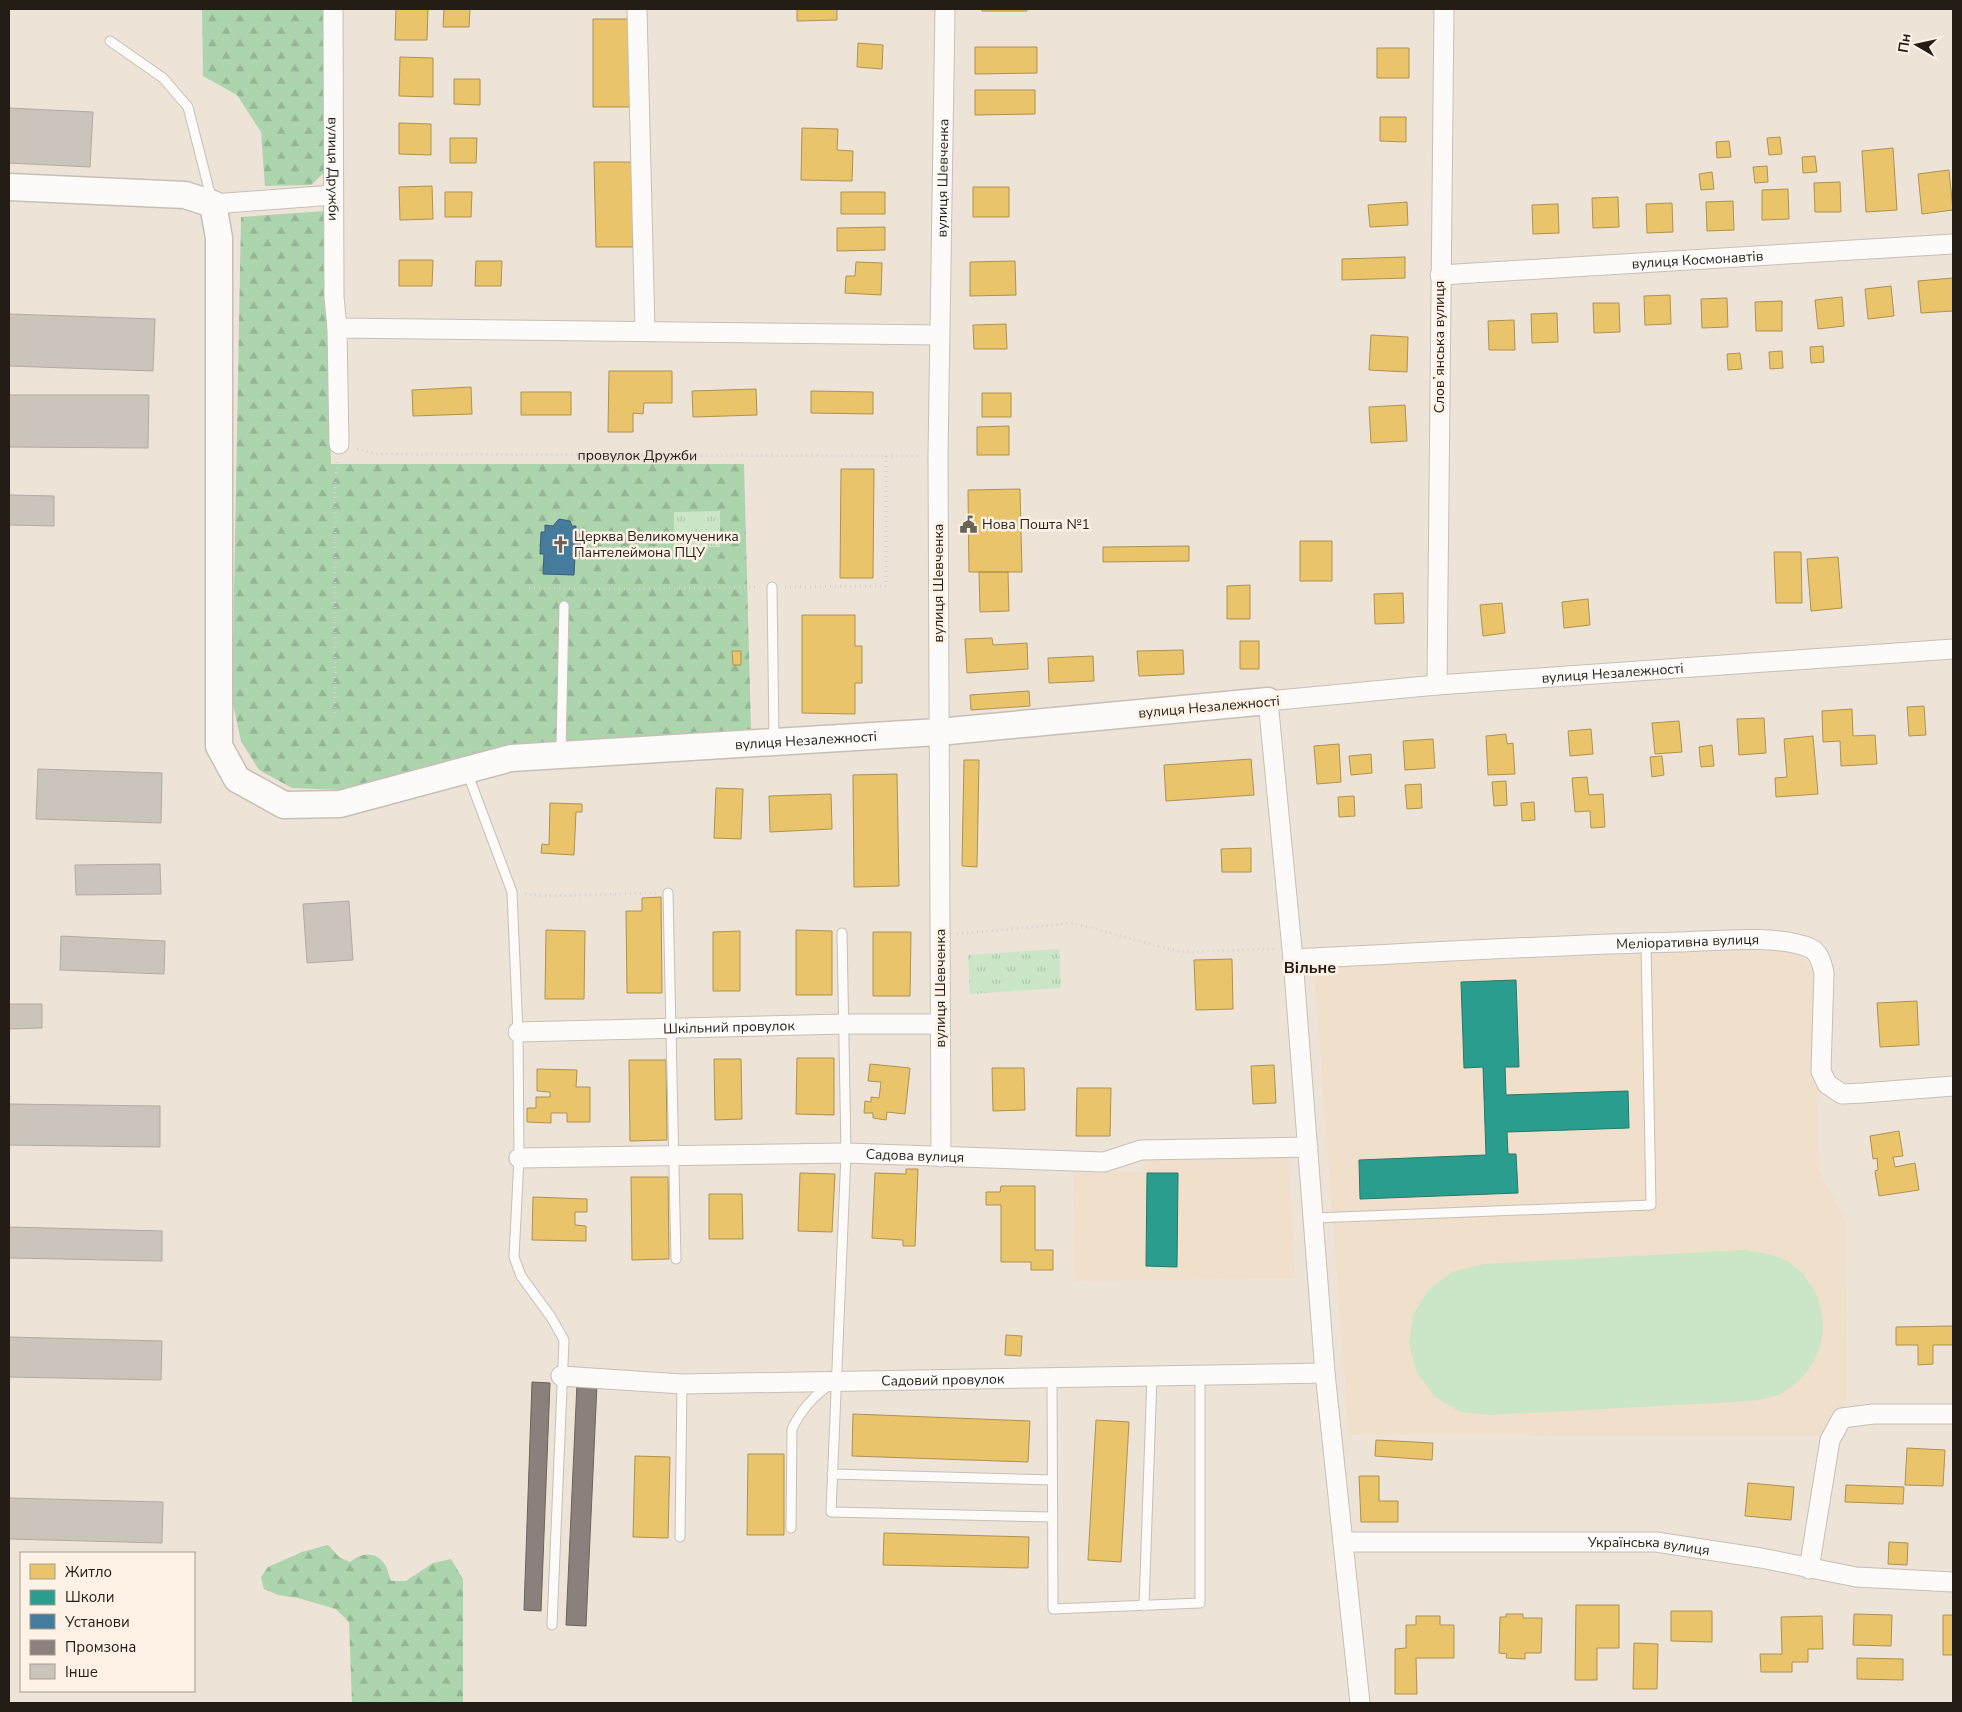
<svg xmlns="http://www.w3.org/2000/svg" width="1962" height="1712" font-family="'Nunito Sans',sans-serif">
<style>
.built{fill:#f0dfca}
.grass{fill:#cbe6c7}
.forest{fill:url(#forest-firs)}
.park{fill:url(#park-tufts)}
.homes{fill:#e9c46a;stroke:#ae9250}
.schools{fill:#2a9d8f;stroke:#28776a}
.public{fill:#457b9d;stroke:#3b5f74}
.industry{fill:#8a817c;stroke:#6b635d}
.building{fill:#cbc4ba;stroke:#b3aba2}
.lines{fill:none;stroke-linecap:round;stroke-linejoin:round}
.lane-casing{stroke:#c7bfb5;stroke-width:11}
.street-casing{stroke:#c7bfb5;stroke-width:21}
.secondary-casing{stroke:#c7bfb5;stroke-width:29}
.path{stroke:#d4d2ce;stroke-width:3;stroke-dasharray:1 4;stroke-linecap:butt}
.lane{stroke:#fcfbf9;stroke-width:9}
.street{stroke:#fcfbf9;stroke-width:19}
.secondary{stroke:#fcfbf9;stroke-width:26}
.labels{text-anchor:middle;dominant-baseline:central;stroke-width:5;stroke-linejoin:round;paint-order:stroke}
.street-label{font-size:14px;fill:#231d15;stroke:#fdf2e5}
.poi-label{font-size:14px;fill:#231d15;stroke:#fdf2e5;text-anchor:start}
.quarter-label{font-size:16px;font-weight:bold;fill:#231d15;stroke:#fdf2e5}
</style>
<defs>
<pattern id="forest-firs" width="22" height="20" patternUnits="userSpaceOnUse" patternTransform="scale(1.25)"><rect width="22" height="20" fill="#acd4ad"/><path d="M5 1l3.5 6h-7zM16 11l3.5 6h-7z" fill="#94b694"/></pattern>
<pattern id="park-tufts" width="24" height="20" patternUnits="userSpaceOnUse" patternTransform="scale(1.25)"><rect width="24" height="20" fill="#cbe6c7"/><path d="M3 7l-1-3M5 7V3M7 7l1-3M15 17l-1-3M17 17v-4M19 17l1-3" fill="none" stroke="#aec5aa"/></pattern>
</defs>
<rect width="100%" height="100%" fill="#ede3d7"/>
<!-- built -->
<path class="built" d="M1750 951 1784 952 1801 957 1812 968 1814 978 1819 1172 1846 1222 1847 1402 1824 1436 1349 1435 1314 967Z
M1288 1155 1295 1278 1075 1281 1073 1171 1143 1172 1145 1156Z"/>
<!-- grass -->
<path class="grass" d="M1744 1250C1764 1253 1783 1255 1798 1269 1802 1272 1805 1277 1808 1281 1836 1318 1823 1371 1782 1393 1773 1398 1761 1399 1752 1401L1490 1415 1460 1412 1435 1397 1417 1373 1409 1345 1413 1315 1428 1290 1452 1272 1483 1264Z"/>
<!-- forest -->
<path class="forest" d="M202 9H329L328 169 311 185 265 186 261 132 237 95 203 76Z
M326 211V296L331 464H744L751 729 512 745 343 790 292 788 259 770 241 741 232 699 241 217Z
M328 1545 339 1557 350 1562C361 1553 376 1550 385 1565 388 1569 389 1576 391 1581H406L433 1563 451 1559 463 1579V1703H352L349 1622 336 1609 298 1598 278 1595 264 1589 261 1577 268 1567 302 1552Z"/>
<!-- park -->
<path class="park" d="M720 511V547H674V512Z
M1059 949 1061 988 970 994 968 955Z"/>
<!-- homes -->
<path class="homes" d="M396 9H428L427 40H395Z
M444 9H470L469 27H443Z
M797 9H837V20L797 21Z
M982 9H1027V11H982Z
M593 19H634V107H593Z
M858 43 883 45 882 69 857 67Z
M975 47H1037V73L975 74Z
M1377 48H1409V78H1377Z
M400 57 433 58V97L399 96Z
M454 79H480V105L454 104Z
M975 90H1035V114L975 115Z
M1380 117H1406V142L1380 141Z
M399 123 431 124V155L399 154Z
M802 128 838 129 837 150 853 151 852 181 801 180Z
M1780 137 1782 154 1769 155 1767 138Z
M450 138H477L476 163H450Z
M1729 141 1731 157 1717 158 1716 142Z
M1893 148 1897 210 1866 212 1862 151Z
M1815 156 1817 172 1803 173 1802 157Z
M594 162H632L633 247H596Z
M1767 166 1768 182 1755 183 1753 167Z
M1949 170 1953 210 1922 214 1918 174Z
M1712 172 1714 189 1701 190 1699 174Z
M1840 182 1841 212H1815L1814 183Z
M432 186 433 219 400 220 399 187Z
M973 187H1009V217H973Z
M1788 189 1789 219 1762 220V190Z
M445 192H472L471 217H445Z
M841 192H885V214H841Z
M1618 197 1619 227 1593 228 1592 198Z
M1733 201 1734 230 1707 231 1706 202Z
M1407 202 1408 225 1370 227 1368 205Z
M1672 203 1673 232 1647 233 1646 204Z
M1558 204 1559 233 1533 234 1532 205Z
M885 227V250L837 251V228Z
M1405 257V278L1342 280V259Z
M399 260H433L432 286H399Z
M476 261H502L501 286H475Z
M1015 261 1016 295 970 296V262Z
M856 262 882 263 881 295 845 293 846 276H855Z
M1953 278V311L1921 313 1918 281Z
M1891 286 1894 316 1868 319 1865 289Z
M1670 295 1671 324 1645 325 1644 296Z
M1842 297 1844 326 1818 329 1815 300Z
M1727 298 1728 327 1702 328 1701 299Z
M1782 301V331H1756L1755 302Z
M1593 303H1619L1620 332 1594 333Z
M1557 313 1558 342 1532 343 1531 314Z
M1514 320 1515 350H1489L1488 321Z
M1006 324 1007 349H974L973 325Z
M1371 335 1408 337 1407 372 1369 370Z
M1823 346 1824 362 1811 363 1810 347Z
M1782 351 1783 368 1770 369 1769 352Z
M1740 353 1742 369 1728 370 1727 354Z
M609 371H672V403H644L643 414 633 413V432H608Z
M471 387 472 414 413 416 412 390Z
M756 389 757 415 693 417 692 391Z
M811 391 873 392V414L811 413Z
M521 392H571V415H521Z
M982 393H1011V417H982Z
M1405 405 1407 441 1371 443 1369 407Z
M1009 426V455H977V427Z
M841 469H874L873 578H840Z
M1020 489 1022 572H969L968 490Z
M1300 541H1332V581H1300Z
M1189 546V561L1103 562V547Z
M1774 552H1801L1802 603H1776Z
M1838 557 1842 608 1811 611 1807 559Z
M979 572H1008L1009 611 980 612Z
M1250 585V619H1227V586Z
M1403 593 1404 623 1375 624 1374 594Z
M1588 599 1590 625 1564 628 1562 602Z
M1502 603 1505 633 1483 636 1480 605Z
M802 615H855V646H862V683H855V714L802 713Z
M992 638 993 645 1027 643 1028 669 967 673 965 639Z
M1240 641H1259V669H1240Z
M1183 650 1184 674 1139 676 1137 651Z
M732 651H741V665H733Z
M1093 656 1094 681 1049 683 1048 658Z
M1029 691 1030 706 971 710 970 695Z
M1924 706 1926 735 1909 736 1907 707Z
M1852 709 1853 736 1875 735 1877 764 1841 766 1840 741 1823 742 1822 711Z
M1764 718 1766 753 1739 755 1737 719Z
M1679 721 1682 752 1655 754 1652 723Z
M1591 729 1593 754 1570 756 1568 731Z
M1506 734 1507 744 1513 743 1515 774 1488 775 1486 736Z
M1813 736 1818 794 1776 797 1775 778 1787 777 1784 739Z
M1433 739 1435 768 1405 770 1403 741Z
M1339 744 1341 782 1317 784 1314 746Z
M1712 745 1714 766 1701 767 1699 747Z
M1371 754 1372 773 1351 775 1349 756Z
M1662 756 1664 775 1652 777 1650 757Z
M1251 759 1254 795 1166 801 1164 765Z
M964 760H979L977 867 962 866Z
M897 774 899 886 854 887 853 775Z
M1587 777 1589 795 1603 794 1605 827 1591 828 1590 811 1575 812 1572 778Z
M1506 781 1507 805 1494 806 1492 782Z
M1421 784 1422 808 1407 809 1405 785Z
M716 788 743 789 741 839 714 838Z
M831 794 832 829 770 832 769 796Z
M1354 796 1355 816 1339 817 1338 797Z
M1534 802 1535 820 1522 821 1521 803Z
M550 803 582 804V812H576L574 855 541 853 542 844 549 845Z
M1251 848V872H1222L1221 849Z
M661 897 662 993H627L626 911H642V898Z
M546 930 585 931 584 999H545Z
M796 930 832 931V995H796Z
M740 931V991H713V932Z
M873 932H911L910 996H873Z
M1232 959 1233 1009 1196 1010 1194 960Z
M1917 1001 1919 1045 1880 1047 1877 1003Z
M797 1058H834V1115L796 1114Z
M714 1059H741L742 1119 715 1120Z
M629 1060H666L667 1140 630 1141Z
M870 1064 910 1068 905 1114 887 1112 886 1120 873 1118V1113H864L865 1101 871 1102V1097L879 1098 881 1082 868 1081Z
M1274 1065 1276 1103 1253 1104 1251 1066Z
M992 1068H1024L1025 1110 993 1111Z
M537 1069 577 1070 576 1087H590V1122H567V1113H551V1123L527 1122V1108H536V1097H550V1092L537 1091Z
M1077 1088H1111L1110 1136H1076Z
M1899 1131 1903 1156 1893 1157 1895 1167 1915 1163 1919 1190 1879 1196 1875 1171 1878 1170 1877 1158 1873 1159 1870 1136Z
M906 1169H918L915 1246H903V1240L872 1238 875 1173 906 1174Z
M800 1173 835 1174 832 1232 798 1231Z
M631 1177H668L669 1259 632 1260Z
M1001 1186H1035V1250H1053V1270H1031V1262H1001V1205H986V1192H1000Z
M709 1194H742L743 1239H709Z
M533 1197 587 1199V1212H575V1225L586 1226V1241L532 1240Z
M1953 1326V1345H1933V1364L1918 1365V1345H1896V1327Z
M1006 1335 1022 1336 1021 1356 1005 1355Z
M853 1414 1030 1421 1028 1462 852 1456Z
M1096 1420 1129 1422 1121 1562 1088 1560Z
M1376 1440 1433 1443 1432 1460 1375 1456Z
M1907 1448 1945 1450 1943 1486 1905 1485Z
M748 1454H784V1535H747Z
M635 1456 670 1457 668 1538 633 1537Z
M1359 1476H1379V1501H1398V1522H1361Z
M1748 1483 1794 1487 1791 1520 1745 1516Z
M1846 1485 1904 1487 1903 1504 1845 1502Z
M884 1533 1029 1537 1028 1568 883 1565Z
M1889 1542 1908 1543 1907 1565 1888 1564Z
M1576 1605H1619V1648H1597V1680H1575Z
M1671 1611H1712V1642L1671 1641Z
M1506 1614H1523V1618H1542L1541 1653H1525V1659L1506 1658 1507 1654 1499 1653 1500 1617H1506Z
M1854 1614 1892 1615 1891 1646 1853 1645Z
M1943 1615H1953V1655H1943Z
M1416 1616H1440V1625H1454V1658H1416L1417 1694H1395V1649L1406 1648V1625H1416Z
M1822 1616 1823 1649H1808V1662H1792V1672H1761L1760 1654H1782L1781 1617Z
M1634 1643 1658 1644 1657 1689H1633Z
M1857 1658 1903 1659V1680L1857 1679Z"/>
<!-- schools -->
<path class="schools" d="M1516 980 1519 1067H1505L1506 1095 1628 1091 1629 1128 1507 1132 1508 1154H1516L1518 1193 1360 1199 1359 1160 1486 1155 1483 1067 1464 1068 1461 982Z
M1147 1173H1178L1177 1267 1146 1266Z"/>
<!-- public -->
<path class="public" d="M559 519 570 521 572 526H576V534H581L580 556H575L574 575 543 574 544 554H540L541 532H545V525L553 526Z"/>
<!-- industry -->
<path class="industry" d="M532 1382 550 1383 541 1611 524 1610Z
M577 1383 597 1384 586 1626 566 1625Z"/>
<!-- building -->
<path class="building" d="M9 108 93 112 90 167 9 163Z
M9 314 155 319 153 371 9 366Z
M9 395H149L148 448 9 447Z
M9 495 54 496V526L9 525Z
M38 769 162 773 161 823 36 819Z
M160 864 161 894 76 895 75 865Z
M349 901 353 960 307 963 303 904Z
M61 936 165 941 164 974 60 970Z
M9 1004H42V1028L9 1029Z
M9 1104 160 1106V1147L9 1145Z
M9 1227 162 1231V1261L9 1258Z
M9 1337 162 1341 161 1380 9 1377Z
M9 1498 163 1502 162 1543 9 1539Z"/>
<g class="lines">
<defs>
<path id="lane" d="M110 41 163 78 188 107 212 201
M772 587 774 739
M561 752 564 606
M467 772 512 892 518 1032 519 1158 514 1257 521 1276 551 1317 564 1340 552 1625
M668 893 676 1259
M842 933 846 1153 831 1512 1052 1517
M1314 1218 1651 1205 1646 943
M1052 1377 1053 1609 1200 1603V1375
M832 1474 1052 1480
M791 1528 792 1429C801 1410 813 1396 831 1384
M680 1537 682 1384
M1144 1606 1152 1376"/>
<g id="street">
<path id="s2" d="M333 9 334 297 337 328"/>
<path d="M637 9 645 331"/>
<path d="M213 204 333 195"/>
<path id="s3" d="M1440 275 1953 244"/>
<path d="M339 444 337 328 939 335"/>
<path d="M1437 685 1444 9"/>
<path id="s4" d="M1293 959C1421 953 1550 945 1678 942 1713 941 1778 934 1810 948 1819 952 1822 963 1824 973L1821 1071 1827 1084 1842 1094 1863 1093 1953 1086"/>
<path id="s5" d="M518 1032 844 1024H940"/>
<path id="s6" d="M941 1157 938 456 945 9"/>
<path id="s7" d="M519 1158 846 1153 1104 1162 1141 1150 1308 1147"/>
<path id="s8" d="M561 1376 682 1384 1325 1373"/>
<path id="s9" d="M1343 1542H1656L1761 1558 1856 1577 1953 1582"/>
<path d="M1809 1569 1830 1440 1842 1418 1873 1414H1953"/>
<path id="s10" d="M1360 1703 1325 1373 1293 959 1268 701 1437 685 1953 649"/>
</g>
<g id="secondary">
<path id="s11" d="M9 187 185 195 213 204 219 238V746L237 779 284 805 340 804 511 758 938 732 1268 701"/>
</g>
</defs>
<!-- lane casing -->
<use href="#lane" class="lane-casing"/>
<!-- street casing -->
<use href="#street" class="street-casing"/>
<!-- secondary casing -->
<use href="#secondary" class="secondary-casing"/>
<!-- path -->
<g class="path">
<path id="s1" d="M357 449 378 454 920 456"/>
<path d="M785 587 886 586V456"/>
<path d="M529 588 618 589 758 587"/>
<path d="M335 713V487L337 462"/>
<path d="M525 894 545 896 657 893"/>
<path d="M957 934 1073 923 1180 952 1274 949"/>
</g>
<!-- lane -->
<use href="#lane" class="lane"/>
<!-- street -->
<use href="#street" class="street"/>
<!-- secondary -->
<use href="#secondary" class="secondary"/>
</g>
<!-- icons -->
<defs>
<symbol id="civic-bare" viewBox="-9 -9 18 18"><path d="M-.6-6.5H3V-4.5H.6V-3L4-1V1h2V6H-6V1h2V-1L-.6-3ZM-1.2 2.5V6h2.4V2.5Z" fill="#6a6259" stroke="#fdf2e5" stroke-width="2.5" paint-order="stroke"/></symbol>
<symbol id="church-bare" viewBox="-9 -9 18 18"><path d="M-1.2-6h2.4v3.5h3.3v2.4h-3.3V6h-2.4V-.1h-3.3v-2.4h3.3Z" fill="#6a6259" stroke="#fdf2e5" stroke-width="2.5" paint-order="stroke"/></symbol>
</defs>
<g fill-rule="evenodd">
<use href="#civic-bare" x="956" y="512" width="25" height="25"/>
<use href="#church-bare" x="548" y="532" width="25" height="25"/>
</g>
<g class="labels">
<!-- street labels -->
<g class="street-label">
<text stroke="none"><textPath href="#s2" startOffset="160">вулиця Дружби</textPath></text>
<text stroke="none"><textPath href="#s6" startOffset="979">вулиця Шевченка</textPath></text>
<text stroke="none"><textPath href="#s3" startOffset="258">вулиця Космонавтів</textPath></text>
<text transform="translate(1439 347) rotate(-90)">Словʼянська вулиця</text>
<text stroke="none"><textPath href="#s1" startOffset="281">провулок Дружби</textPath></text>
<text transform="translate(938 583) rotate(-90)">вулиця Шевченка</text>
<text stroke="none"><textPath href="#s10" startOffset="1352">вулиця Незалежності</textPath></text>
<text transform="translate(1209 707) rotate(-5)">вулиця Незалежності</text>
<text stroke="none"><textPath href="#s11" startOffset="1368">вулиця Незалежності</textPath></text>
<text stroke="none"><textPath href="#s4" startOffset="395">Меліоративна вулиця</textPath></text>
<text transform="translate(940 988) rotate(-90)">вулиця Шевченка</text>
<text stroke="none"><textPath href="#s5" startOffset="211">Шкільний провулок</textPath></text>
<text stroke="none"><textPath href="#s7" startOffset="396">Садова вулиця</textPath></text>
<text stroke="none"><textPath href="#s8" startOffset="382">Садовий провулок</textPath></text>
<text stroke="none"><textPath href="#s9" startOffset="306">Українська вулиця</textPath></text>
</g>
<!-- poi labels -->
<g class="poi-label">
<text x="982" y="524">Нова Пошта №1</text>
<text x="574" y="536">Церква Великомученика<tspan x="574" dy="16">Пантелеймона ПЦУ</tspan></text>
</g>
<!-- quarter labels -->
<g class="quarter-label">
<text x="1310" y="968">Вільне</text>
</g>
</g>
<!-- border -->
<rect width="1962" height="1712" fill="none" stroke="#231d15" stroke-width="20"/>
<!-- legend -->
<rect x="20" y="1552" width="175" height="140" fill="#fdf2e5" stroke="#a69d92"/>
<rect x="30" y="1564" width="25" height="15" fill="#e9c46a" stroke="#a69d92"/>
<text x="65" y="1577" font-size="15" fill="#231d15">Житло</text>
<rect x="30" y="1590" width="25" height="15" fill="#2a9d8f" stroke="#a69d92"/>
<text x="65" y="1602" font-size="15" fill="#231d15">Школи</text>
<rect x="30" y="1614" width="25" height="15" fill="#457b9d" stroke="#a69d92"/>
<text x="65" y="1627" font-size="15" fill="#231d15">Установи</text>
<rect x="30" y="1640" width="25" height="15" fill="#8a817c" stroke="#a69d92"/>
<text x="65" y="1652" font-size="15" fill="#231d15">Промзона</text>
<rect x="30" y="1664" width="25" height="15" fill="#cbc4ba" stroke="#a69d92"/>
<text x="65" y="1677" font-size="15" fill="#231d15">Інше</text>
<!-- north arrow -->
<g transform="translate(1917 45) rotate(279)" stroke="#fdf2e5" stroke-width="4" paint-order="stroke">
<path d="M0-4L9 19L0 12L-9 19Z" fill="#231d15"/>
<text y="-8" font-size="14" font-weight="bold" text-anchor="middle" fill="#231d15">Пн</text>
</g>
</svg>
